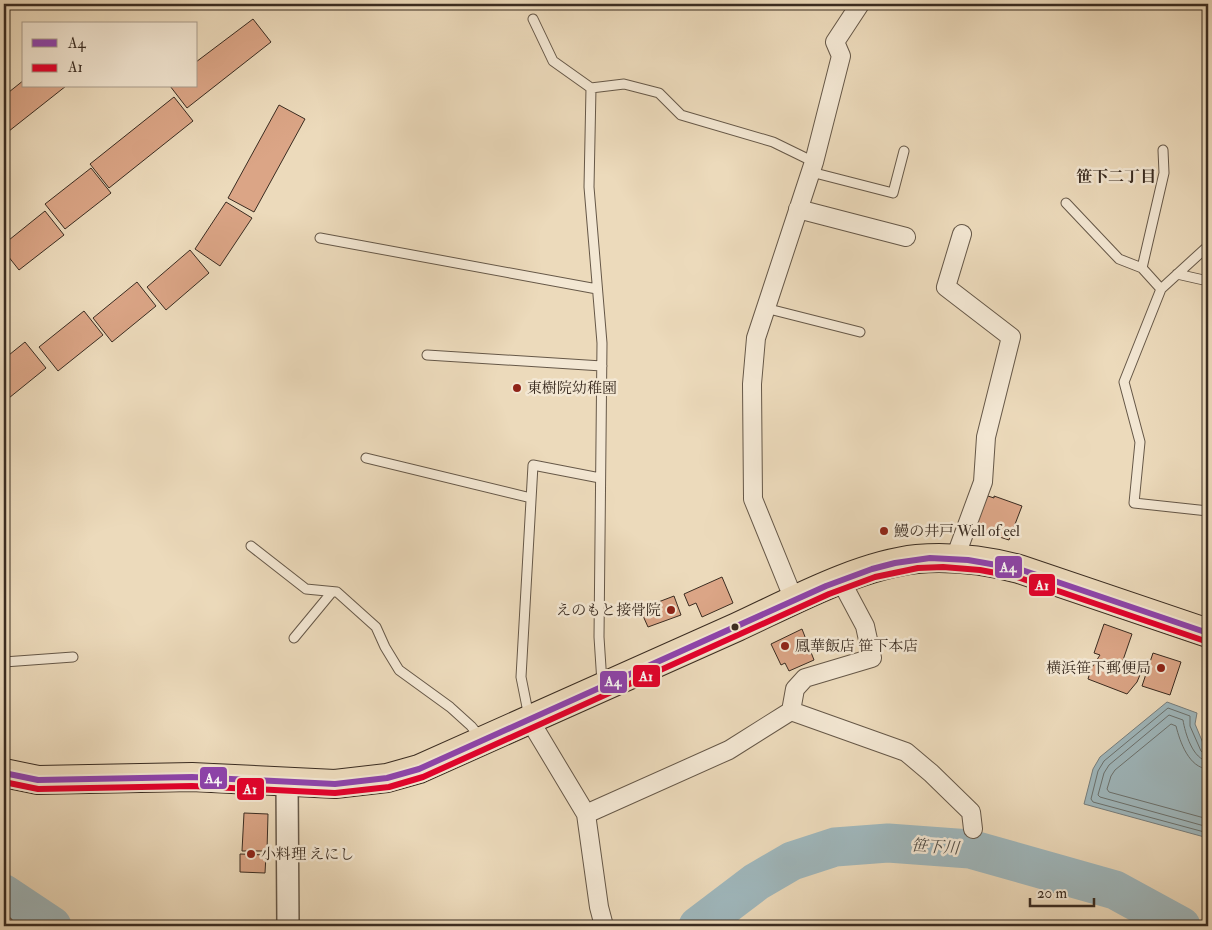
<svg xmlns="http://www.w3.org/2000/svg" width="1212" height="930" font-family="'IM FELL Double Pica','Noto Serif JP',serif">
<style>
.water{fill:#9fb7bc;stroke:#777f7e}
.lines{fill:none;stroke-linecap:round;stroke-linejoin:round}
.shore{stroke:#6c726e;stroke-width:1}
.river{stroke:#9fb7bc;stroke-width:39}
.building{fill:#dba586;stroke:#3a2c21}
.service-casing{stroke:#665848;stroke-width:11}
.minor-casing{stroke:#665848;stroke-width:20}
.tertiary-casing{stroke:#665848;stroke-width:24}
.primary-casing{stroke:#3a2c21;stroke-width:30}
.service{stroke:#f3e7d3;stroke-width:9}
.minor{stroke:#f3e7d3;stroke-width:18}
.tertiary{stroke:#f3e7d3;stroke-width:21}
.primary{stroke:#ecdabb;stroke-width:28}
.bus-1-casing{stroke:#f3e7d3;stroke-width:10}
.bus-2-casing{stroke:#f3e7d3;stroke-width:10}
.bus-1{stroke:#8e44ad;stroke-width:6}
.bus-2{stroke:#e4002b;stroke-width:6}
.poi-dot{fill:#8f2418;stroke:#f3e7d3;stroke-width:2}
.bus-dot{fill:#3a2c21;stroke:#f3e7d3;stroke-width:2}
.labels{text-anchor:middle;dominant-baseline:central;stroke-width:5;stroke-linejoin:round;paint-order:stroke}
.poi-label{font-size:15px;fill:#3a2c21;stroke:#f3e7d3;text-anchor:start}
.neighbourhood-label{font-size:16px;font-weight:bold;fill:#3a2c21;stroke:#f3e7d3}
.water-label{font-size:16px;font-style:italic;fill:#534f48;stroke:#f3e7d3}
.line-badge{stroke:#f3e7d3;stroke-width:2}
.badge-label{font-size:14px;text-anchor:middle;font-weight:bold;fill:#fff}
</style>
<rect width="100%" height="100%" fill="#ecdabb"/>
<filter id="stains"><feTurbulence type="fractalNoise" baseFrequency=".004" numOctaves="4"/><feColorMatrix values="0 0 0 0 .2 0 0 0 0 .09 0 0 0 0 .02 0 0 0 .5 -.17"/></filter>
<radialGradient id="worn" r=".72"><stop offset=".6" stop-color="#630" stop-opacity="0"/><stop offset="1" stop-color="#630" stop-opacity=".3"/></radialGradient>
<!-- water -->
<path class="water" d="M1167 702 1197 713 1195 724 1208 755V838L1084 804 1093 769 1100 757Z"/>
<g class="lines">
<!-- shore -->
<path class="shore" d="M1208 755 1204 754 1201 751 1190 726V716L1168 708 1104 761 1098 771 1091 799 1093 802 1208 833
M1208 761C1193 760 1185 733 1183 720L1169 715 1109 765 1104 773 1098 795 1100 797 1208 827
M1208 769C1189 768 1180 742 1176 726L1171 724 1115 770 1111 776 1107 789 1109 792 1208 819"/>
<!-- river -->
<path class="river" d="M4 894 52 926
M698 926 756 882 792 861 835 847 888 843 970 849 1115 890 1181 926"/>
</g>
<!-- building -->
<path class="building" d="M253 19 271 42 187 108 170 86H196V62Z
M24 80V86H66L4 135V96Z
M174 97 193 121 109 188 90 164Z
M279 105 305 119 254 212 228 198Z
M91 168 111 193 65 229 45 204Z
M226 202 252 218 220 266 195 249Z
M45 211 64 235 19 270 4 251V244Z
M190 250 209 273 166 310 147 287Z
M137 282 156 306 112 342 93 318Z
M84 311 103 335 58 371 39 347Z
M25 342 46 368 4 402V359Z
M988 496 994 498V496L1022 506 1009 540 974 529 983 504Z
M722 577 733 603 702 617 696 603 689 606 684 594Z
M674 596 681 615 648 627 640 609Z
M1104 624 1132 634 1122 663 1142 670 1137 682 1127 694 1088 679 1091 669 1100 655 1094 653Z
M802 629 814 660 789 671 785 663 781 665 771 644Z
M1153 653 1181 662 1170 695 1142 686Z
M244 813 268 814 267 851H242Z
M240 854 266 855 265 873 240 872Z"/>
<g class="lines">
<defs>
<path id="service" d="M533 19 553 61 591 88 589 187 602 343 599 637 602 683
M591 88 624 84 659 93 681 115 773 142 814 162
M811 172 893 193 904 151
M1066 203 1119 259 1142 268
M320 238 597 289
M1208 246 1161 289 1124 382 1140 442 1134 503 1208 511
M1177 274 1208 281
M1161 289 1142 268 1164 173 1163 150
M765 308 860 332
M427 355 602 366
M366 458 531 498
M251 546 306 589 337 592 376 627 385 647 399 670 450 707 471 726 481 738
M294 638 332 592
M4 662 73 657
M529 717 521 677 533 465 600 478"/>
<path id="minor" d="M798 209 906 237
M955 558 983 482 986 437 1011 337 946 287 962 234
M794 600 753 499 752 384 756 338 814 162 841 56 835 42 860 4
M791 711 795 689 805 678 872 658 865 626 841 581
M529 719 586 814 599 907 604 926
M586 814 729 750 791 711 906 752 931 773 971 812 973 829
M4 925 5 926"/>
<path id="tertiary" d="M287 782 288 926"/>
<path id="primary" d="M4 773 38 780 192 777 335 784 387 778 419 769C525 721 631 675 737 627 791 602 859 565 917 559 952 556 985 560 1019 569L1208 633"/>
</defs>
<!-- service casing -->
<use href="#service" class="service-casing"/>
<!-- minor casing -->
<use href="#minor" class="minor-casing"/>
<!-- tertiary casing -->
<use href="#tertiary" class="tertiary-casing"/>
<!-- primary casing -->
<use href="#primary" class="primary-casing"/>
<!-- service -->
<use href="#service" class="service"/>
<!-- minor -->
<use href="#minor" class="minor"/>
<!-- tertiary -->
<use href="#tertiary" class="tertiary"/>
<!-- primary -->
<use href="#primary" class="primary"/>
<defs>
<path id="bus-1" d="M4 773 38 780 192 777 335 784 387 778 419 769 826 586 872 569 895 563 930 558 968 560 1019 569 1208 633"/>
<path id="bus-2" d="M4 782 38 789 192 786 335 793 389 787 423 777 829 594 875 577 918 568 943 567 980 570 1017 577 1205 641"/>
</defs>
<!-- bus-1 casing -->
<use href="#bus-1" class="bus-1-casing"/>
<!-- bus-2 casing -->
<use href="#bus-2" class="bus-2-casing"/>
<!-- bus-1 -->
<use href="#bus-1" class="bus-1"/>
<!-- bus-2 -->
<use href="#bus-2" class="bus-2"/>
</g>
<!-- markers -->
<g class="poi-dot">
<circle cx="517" cy="388" r="5"/>
<circle cx="884" cy="531" r="5"/>
<circle cx="671" cy="610" r="5"/>
<circle cx="785" cy="646" r="5"/>
<circle cx="1161" cy="668" r="5"/>
<circle cx="251" cy="854" r="5"/>
</g>
<circle class="bus-dot" cx="735" cy="627" r="4.5"/>
<g class="labels">
<!-- poi labels -->
<g class="poi-label">
<text x="527" y="388">東樹院幼稚園</text>
<text x="894" y="531">鰻の井戸 Well of eel</text>
<text x="661" y="610" text-anchor="end">えのもと接骨院</text>
<text x="795" y="646">鳳華飯店 笹下本店</text>
<text x="1151" y="668" text-anchor="end">横浜笹下郵便局</text>
<text x="261" y="854">小料理 えにし</text>
</g>
<!-- neighbourhood labels -->
<g class="neighbourhood-label">
<text x="1116" y="177">笹下二丁目</text>
</g>
<!-- water labels -->
<g class="water-label">
<text transform="translate(935 847) rotate(4)">笹下川</text>
</g>
</g>
<g class="line-badge">
<rect x="994" y="555" width="29" height="24" rx="5" fill="#8e44ad"/>
<rect x="1028" y="573" width="28" height="24" rx="5" fill="#e4002b"/>
<rect x="632" y="664" width="29" height="24" rx="5" fill="#e4002b"/>
<rect x="599" y="670" width="29" height="24" rx="5" fill="#8e44ad"/>
<rect x="199" y="766" width="29" height="24" rx="5" fill="#8e44ad"/>
<rect x="236" y="777" width="29" height="24" rx="5" fill="#e4002b"/>
</g>
<g class="badge-label">
<text x="1008" y="572">A4</text>
<text x="1042" y="590">A1</text>
<text x="646" y="681">A1</text>
<text x="613" y="686">A4</text>
<text x="213" y="783">A4</text>
<text x="250" y="794">A1</text>
</g>
<!-- margin -->
<rect width="1212" height="930" fill="none" stroke="#ecdabb" stroke-width="20"/>
<rect x="5" y="5" width="1202" height="920" fill="none" stroke="#3a2c21" stroke-width="2.5"/>
<rect x="10" y="10" width="1192" height="910" fill="none" stroke="#3a2c21"/>
<!-- legend -->
<rect x="22" y="22" width="175" height="65" fill="#f3e7d3" stroke="#a99c8c"/>
<rect x="32" y="39" width="25" height="8" fill="#8e44ad" stroke="#a99c8c"/>
<text x="68" y="48" font-size="15" fill="#3a2c21">A4</text>
<rect x="32" y="64" width="25" height="8" fill="#e4002b" stroke="#a99c8c"/>
<text x="68" y="72" font-size="15" fill="#3a2c21">A1</text>
<!-- scale -->
<path d="M1030 898v8h64v-8" fill="none" stroke="#3a2c21" stroke-width="2.5"/>
<text x="1037" y="898" font-size="15" fill="#3a2c21" stroke="#f3e7d3" stroke-width="4" paint-order="stroke">20 m</text>
<rect width="100%" height="100%" filter="url(#stains)"/>
<rect width="100%" height="100%" fill="url(#worn)"/>
</svg>
